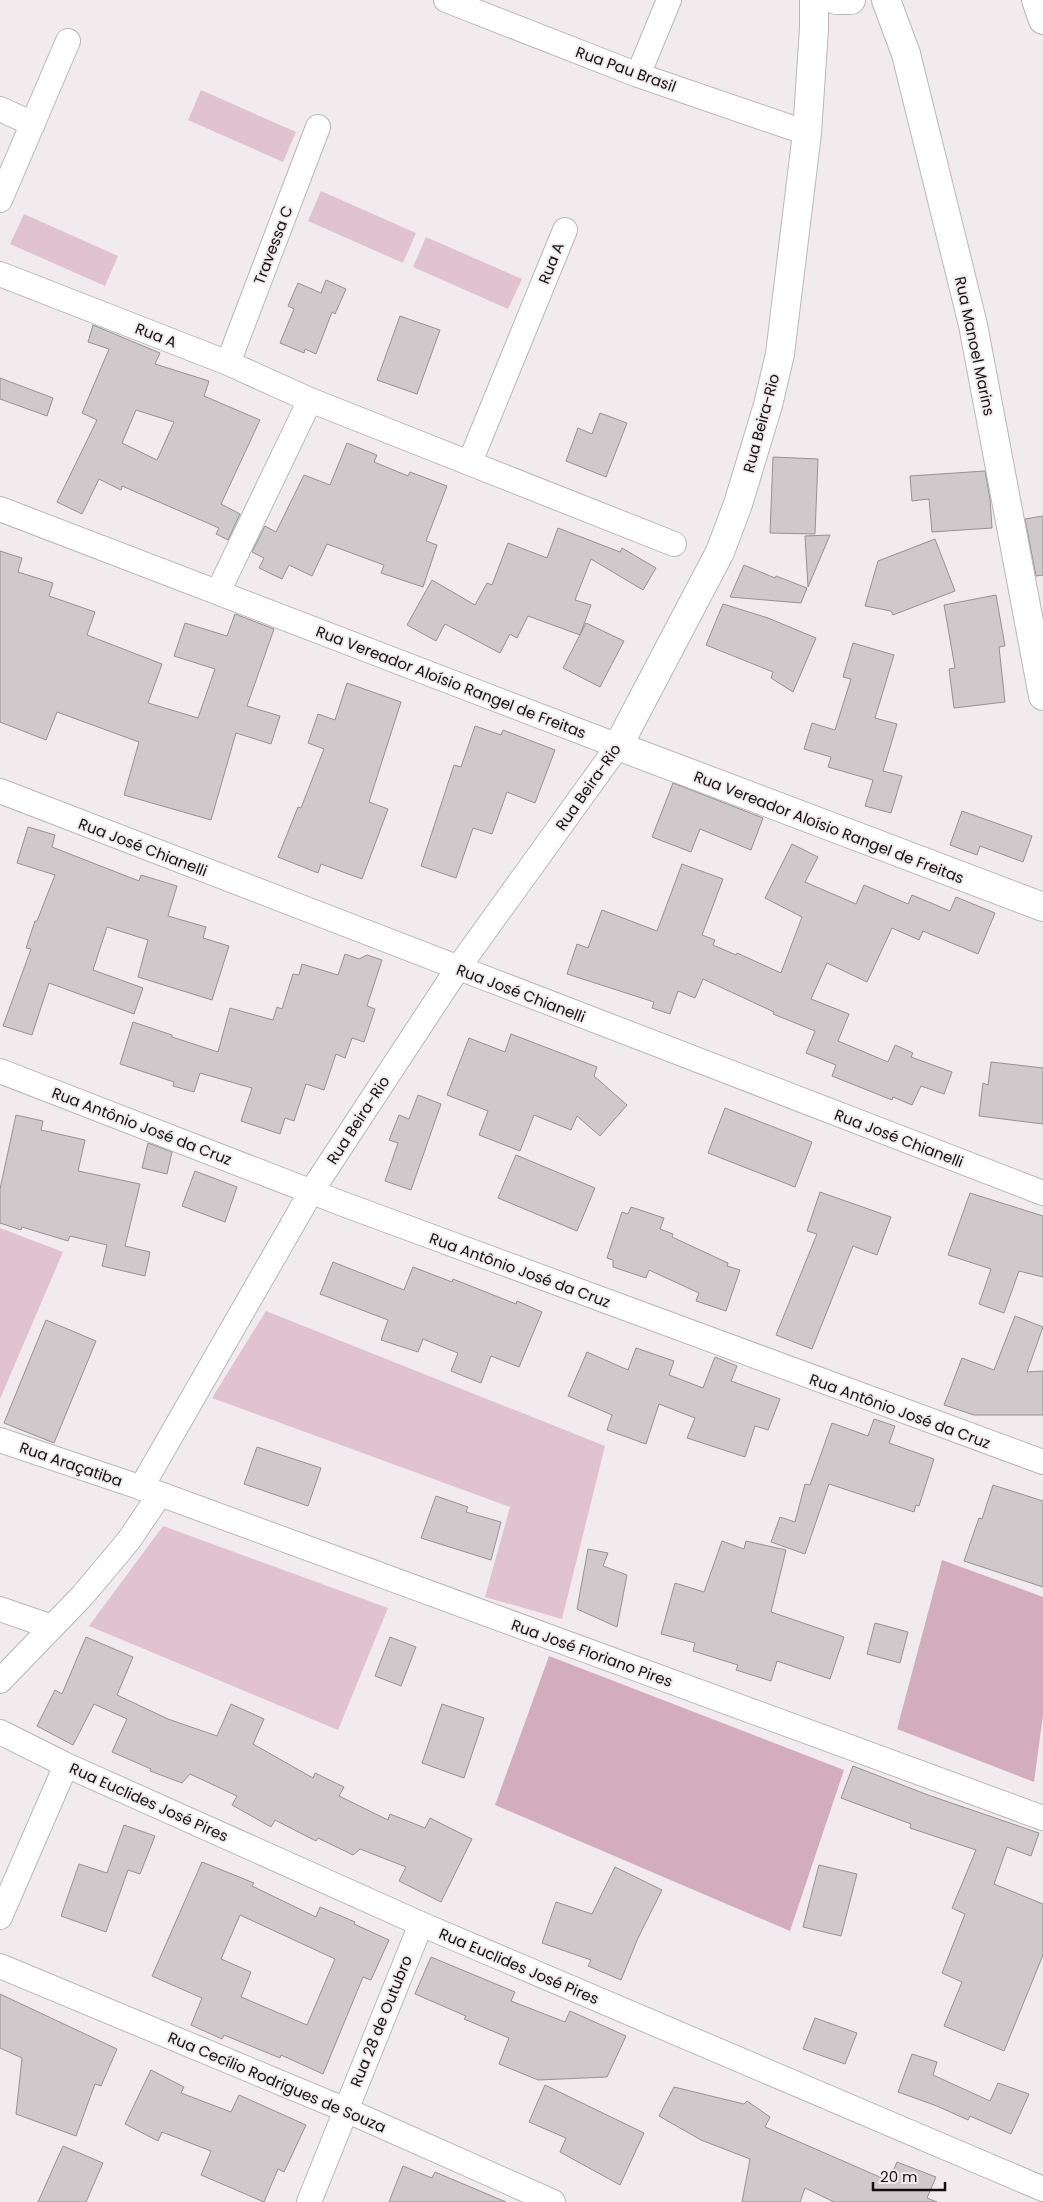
<svg xmlns="http://www.w3.org/2000/svg" width="1043" height="2202" font-family="Poppins,sans-serif">
<style>
.green{fill:#e0c3ce}
.forest{fill:#d4adbd}
.building{fill:#d0c9cc;stroke:#989194;fill-rule:evenodd}
.lines{fill:none;stroke-linecap:round;stroke-linejoin:round}
.minor-casing{stroke:#bdb6b9;stroke-width:26}
.tertiary-casing{stroke:#bdb6b9;stroke-width:30}
.secondary-casing{stroke:#bdb6b9;stroke-width:30}
.trunk-casing{stroke:#bdb6b9;stroke-width:30}
.minor{stroke:#fff;stroke-width:24}
.tertiary{stroke:#fff;stroke-width:28}
.secondary{stroke:#fff;stroke-width:28}
.trunk{stroke:#fff;stroke-width:28}
.labels{text-anchor:middle;dominant-baseline:central;stroke-width:4;stroke-linejoin:round;paint-order:stroke}
.street-label{font-size:15px;fill:#110f10;stroke:#f2ebed}
</style>
<rect width="100%" height="100%" fill="#f2ebed"/>
<!-- green -->
<path class="green" d="M201 90 296 132 283 162 188 120Z
M321 191 416 233 403 263 308 221Z
M24 214 118 256 105 286 10 244Z
M426 237 522 279 508 309 413 267Z
M0 1228 63 1252 0 1399Z
M266 1311 605 1446 562 1619 485 1597 510 1507 212 1398Z
M163 1526 388 1608 338 1730 89 1626Z"/>
<!-- forest -->
<path class="forest" d="M942 1560 1043 1597V1715L1034 1782 897 1729Z
M549 1656 844 1770 790 1931 495 1805Z"/>
<!-- building -->
<path class="building" d="M326 280 346 289 335 314 332 312 316 354 305 349 304 353 280 343 294 309 288 306 298 283 321 293Z
M400 316 440 330 417 394 377 380Z
M93 325 160 353 155 364 209 381 204 396 260 420 221 504 240 514 228 540 216 534 219 528 122 486 121 490 99 479 82 514 57 502 97 420 82 413 109 349 88 342ZM136 410 174 422 157 460 122 443Z
M0 378 53 398 47 416 0 399Z
M600 413 627 423 606 477 566 461 578 428 592 434Z
M347 443 377 455 374 462 408 476 410 472 447 486 426 541 437 545 423 587 381 573 384 565 327 544 312 576 289 565 282 579 259 568 264 558 252 552 265 526 276 532 304 475 330 485Z
M773 457 818 459 815 534 770 533Z
M985 471 990 499 992 528 932 532 929 499 912 501 910 476Z
M1043 516V575L1036 576 1025 519Z
M558 528 620 552 622 548 656 568 643 590 591 559 575 600 591 605 580 635 528 616 517 638 510 634 500 653 445 624 436 641 407 625 432 580 475 605 487 583 492 585 508 543 547 558Z
M830 535 808 587 805 536Z
M935 539 955 591 893 615 891 611 865 606 878 561Z
M0 551 22 558 18 572 53 583 49 596 95 612 87 635 162 664 148 703 198 718 215 669 174 656 185 623 227 636 235 614 274 629 247 706 280 716 271 744 236 733 211 820 124 795 139 742 57 712 46 740 0 722Z
M744 565 775 578 776 576 807 588 801 603 730 597Z
M996 595 1005 646 999 647 1005 702 954 708 949 669 955 668 944 605Z
M723 604 768 618 816 638 793 692 771 678 773 672 706 645Z
M586 623 624 641 600 687 563 668Z
M853 643 894 655 875 718 897 724 883 771 902 776 891 813 865 806 873 780 828 767 831 757 804 749 812 723 835 730 851 679 843 677Z
M347 683 401 702 369 802 388 809 362 879 321 864 318 873 278 857 298 807 301 808 324 749 308 743 318 714 335 720Z
M475 726 501 735 503 730 555 750 535 803 507 792 492 834 473 828 456 878 421 866 454 765 461 767Z
M673 783 763 818 751 850 700 829 691 852 652 837Z
M962 811 1032 836 1023 862 980 846 977 855 950 845Z
M28 827 55 835 52 847 139 881 141 875 177 886 168 916 206 927 203 938 229 946 212 1000 138 977 148 940 107 927 93 970 143 988 134 1014 49 983 32 1035 3 1026 31 949 26 948 35 921H37L55 875 17 863Z
M792 844 818 857 805 882 856 904 864 885 908 904 912 895 950 911 956 897 995 913 978 954 923 931 919 940 892 928 867 982 827 963 811 999 849 1014 838 1041 888 1062 895 1045 913 1053 911 1057 952 1072 944 1094 921 1086 912 1105 893 1097 892 1100 832 1076 836 1065 806 1053 815 1031 773 1014 774 1012 703 979 695 998 678 991 670 1014 652 1008 654 1002 567 974 577 944 588 948 602 910 657 931 682 864 723 879 702 935 715 940 713 945 736 955 737 953 781 973 802 917 765 898Z
M345 954 359 959 367 955 382 960 367 1006 375 1009 364 1042 352 1038 345 1058 336 1054 324 1090 306 1084 294 1121 285 1118 280 1134 241 1121 252 1088 200 1073 194 1092 173 1086 174 1082 120 1064 133 1022 172 1035V1037L218 1052 230 1008 273 1020 277 1007 282 1009 293 974 299 975 302 964 338 975Z
M511 1034 597 1067 594 1076 627 1105 600 1136 577 1116 571 1130 534 1115 520 1151 479 1135 488 1111 447 1095 469 1038 505 1052Z
M991 1062 1043 1068V1124L979 1116 983 1083 988 1085Z
M418 1095 441 1104 411 1190 385 1181 398 1143 389 1140 399 1115 409 1119Z
M725 1108 812 1142 795 1187 708 1153Z
M16 1115 43 1121 41 1130 85 1140 78 1171 140 1184 125 1246 150 1252 145 1276 102 1266 107 1245 70 1236 68 1241 22 1227 21 1230 0 1223V1189Z
M148 1143 172 1152 167 1174 142 1168Z
M516 1155 595 1188 577 1231 498 1198Z
M195 1171 237 1187 225 1222 182 1206Z
M820 1192 891 1217 877 1255 853 1246 812 1349 776 1335 817 1234 807 1231Z
M970 1193 1043 1216V1277L1019 1271 1004 1313 979 1304 991 1269 948 1255Z
M631 1207 664 1218 660 1229 673 1234 672 1237 728 1263 727 1266 740 1270 726 1311 696 1301 699 1293 649 1270 646 1278 613 1267V1260L607 1258 622 1212 628 1214Z
M333 1262 404 1290 413 1267 452 1282 453 1279 516 1304 517 1301 542 1312 519 1367 491 1356 481 1383 451 1371 458 1353 423 1339 418 1352 381 1340 388 1320 320 1294Z
M1015 1316 1043 1327 1027 1372 1043 1371V1415H974L944 1405 962 1358 994 1370Z
M46 1320 96 1341 54 1443 4 1423Z
M636 1348 674 1361 669 1375 703 1388 715 1357 737 1366 731 1381 780 1399 768 1430 755 1426 745 1457 687 1438 695 1418 659 1404 646 1444 607 1430 612 1415 568 1396 587 1352 628 1370Z
M874 1419 895 1426 889 1443 934 1459 919 1506 916 1505 914 1512 829 1484 805 1554 771 1542 780 1517 795 1522 805 1484 810 1485 832 1423 868 1436Z
M257 1447 321 1468 308 1506 244 1484Z
M993 1485 1043 1501V1587L964 1561 979 1518 982 1519Z
M436 1496 468 1507 466 1512 501 1522 491 1560 421 1538Z
M722 1541 744 1549 746 1541 786 1550 771 1612 844 1637 830 1679 777 1661 771 1681 736 1670 738 1665 693 1651 695 1643 661 1634 675 1583 704 1592Z
M588 1549 608 1553 603 1566 627 1575 617 1627 577 1609Z
M875 1623 908 1632 900 1663 867 1654Z
M86 1637 133 1657 117 1695 168 1719 217 1736 231 1704 264 1719 253 1744 313 1778 315 1773 344 1787 339 1796 388 1820 390 1814 425 1828 430 1818 472 1839 441 1902 399 1881 406 1867 360 1849 353 1855 318 1838 316 1841 275 1820 271 1827 232 1805 237 1796 190 1774 182 1783 150 1771 151 1769 112 1752 127 1719 94 1704 73 1745 37 1726 55 1690 62 1694Z
M390 1637 416 1647 401 1686 375 1676Z
M442 1704 484 1718 464 1778 422 1763Z
M853 1766 928 1795 1039 1833 1031 1856 1007 1847 994 1884 1043 1904V1955L1004 2051 944 2026 962 1982 942 1973 965 1914 952 1908 976 1850 910 1828 911 1824 841 1798Z
M124 1825 155 1836 140 1874 128 1870 106 1932 61 1916 79 1864 107 1873Z
M202 1862 254 1883 252 1886 316 1917 320 1907 355 1922 354 1924 389 1940 371 1980 363 1977 323 2074 281 2055 280 2058 224 2035 222 2039 191 2025 202 1998 152 1976ZM240 1915 335 1959 307 2025 241 1997 251 1972 221 1959Z
M819 1865 857 1874 841 1936 803 1927Z
M615 1867 662 1890 638 1938 621 1980 588 1966 591 1960 542 1943 556 1902 592 1914Z
M431 1957 515 1992 511 2001 565 2022 570 2011 626 2036 607 2077 538 2080 499 2064 509 2038 464 2019 466 2016 415 1994Z
M0 1994 117 2049 101 2086 95 2084 76 2136 16 2114 22 2058 0 2048Z
M815 2018 857 2033 845 2064 803 2049Z
M912 2054 937 2062 933 2075 990 2101 998 2083 1029 2094 1011 2134 970 2116 968 2120 937 2106 898 2092Z
M151 2070 184 2087 181 2093 231 2112 239 2095 306 2125 284 2172 278 2169 264 2202 201 2175 211 2151 162 2132 158 2141 125 2124Z
M545 2085 644 2133 620 2185 560 2152 566 2138 529 2122Z
M674 2087 744 2104 747 2101 770 2117 765 2127 889 2181 897 2162 936 2177 927 2198 937 2202H834L805 2188 800 2202H742L750 2159 701 2140 659 2116Z
M63 2146 103 2163 86 2202H38Z
M403 2166 432 2178 435 2172 506 2202H389Z"/>
<g class="lines">
<defs>
<path id="minor" d="M446 0 638 75 807 133
M638 75 669 0
M0 109 33 124
M0 200 68 41
M0 274 228 363 310 400 674 544
M228 363 318 127
M470 462 565 230
M0 509 618 746 458 968 311 1192 141 1488
M218 592 310 400
M0 791 1043 1193
M0 1071 343 1204 1043 1462
M0 1440 160 1494 1043 1818
M0 1609 52 1627
M0 1681 83 1595 129 1540 160 1494
M0 1732 66 1765 421 1924 1043 2189
M0 1917 66 1765
M0 1966 346 2110 553 2202
M309 2202 421 1924"/>
<path id="tertiary" d="M886 0 906 54"/>
<path id="secondary" d="M814 0V29L807 133 780 354 768 405 738 504 720 552 618 746 1043 907
M836 0H851
M906 54 973 325 1043 696"/>
<path id="trunk" d="M1036 0 1043 20"/>
</defs>
<!-- minor casing -->
<use href="#minor" class="minor-casing"/>
<!-- tertiary casing -->
<use href="#tertiary" class="tertiary-casing"/>
<!-- secondary casing -->
<use href="#secondary" class="secondary-casing"/>
<!-- trunk casing -->
<use href="#trunk" class="trunk-casing"/>
<!-- minor -->
<use href="#minor" class="minor"/>
<!-- tertiary -->
<use href="#tertiary" class="tertiary"/>
<!-- secondary -->
<use href="#secondary" class="secondary"/>
<!-- trunk -->
<use href="#trunk" class="trunk"/>
</g>
<g class="labels">
<!-- street labels -->
<g class="street-label">
<text transform="translate(626 69) rotate(20)">Rua Pau Brasil</text>
<text transform="translate(273 245) rotate(-69)">Travessa C</text>
<text transform="translate(551 263) rotate(-68)">Rua A</text>
<text transform="translate(156 335) rotate(21)">Rua A</text>
<text transform="translate(975 346) rotate(78)">Rua Manoel Marins</text>
<text transform="translate(761 423) rotate(-75)">Rua Beira-Rio</text>
<text transform="translate(451 682) rotate(21)">Rua Vereador Aloísio Rangel de Freitas</text>
<text transform="translate(588 787) rotate(-55)">Rua Beira-Rio</text>
<text transform="translate(829 827) rotate(21)">Rua Vereador Aloísio Rangel de Freitas</text>
<text transform="translate(143 847) rotate(21)">Rua José Chianelli</text>
<text transform="translate(521 993) rotate(21)">Rua José Chianelli</text>
<text transform="translate(358 1120) rotate(-57)">Rua Beira-Rio</text>
<text transform="translate(142 1126) rotate(21)">Rua Antônio José da Cruz</text>
<text transform="translate(899 1138) rotate(21)">Rua José Chianelli</text>
<text transform="translate(520 1270) rotate(20)">Rua Antônio José da Cruz</text>
<text transform="translate(900 1411) rotate(20)">Rua Antônio José da Cruz</text>
<text transform="translate(71 1464) rotate(19)">Rua Araçatiba</text>
<text transform="translate(592 1653) rotate(20)">Rua José Floriano Pires</text>
<text transform="translate(149 1802) rotate(24)">Rua Euclides José Pires</text>
<text transform="translate(519 1966) rotate(23)">Rua Euclides José Pires</text>
<text transform="translate(381 2021) rotate(-68)">Rua 28 de Outubro</text>
<text transform="translate(277 2082) rotate(23)">Rua Cecílio Rodrigues de Souza</text>
</g>
</g>
<!-- scale -->
<path d="M873 2182v8h72v-8" fill="none" stroke="#110f10" stroke-width="2.5"/>
<text x="880" y="2182" font-size="15" fill="#110f10" stroke="#f2ebed" stroke-width="4" paint-order="stroke">20 m</text>
</svg>
